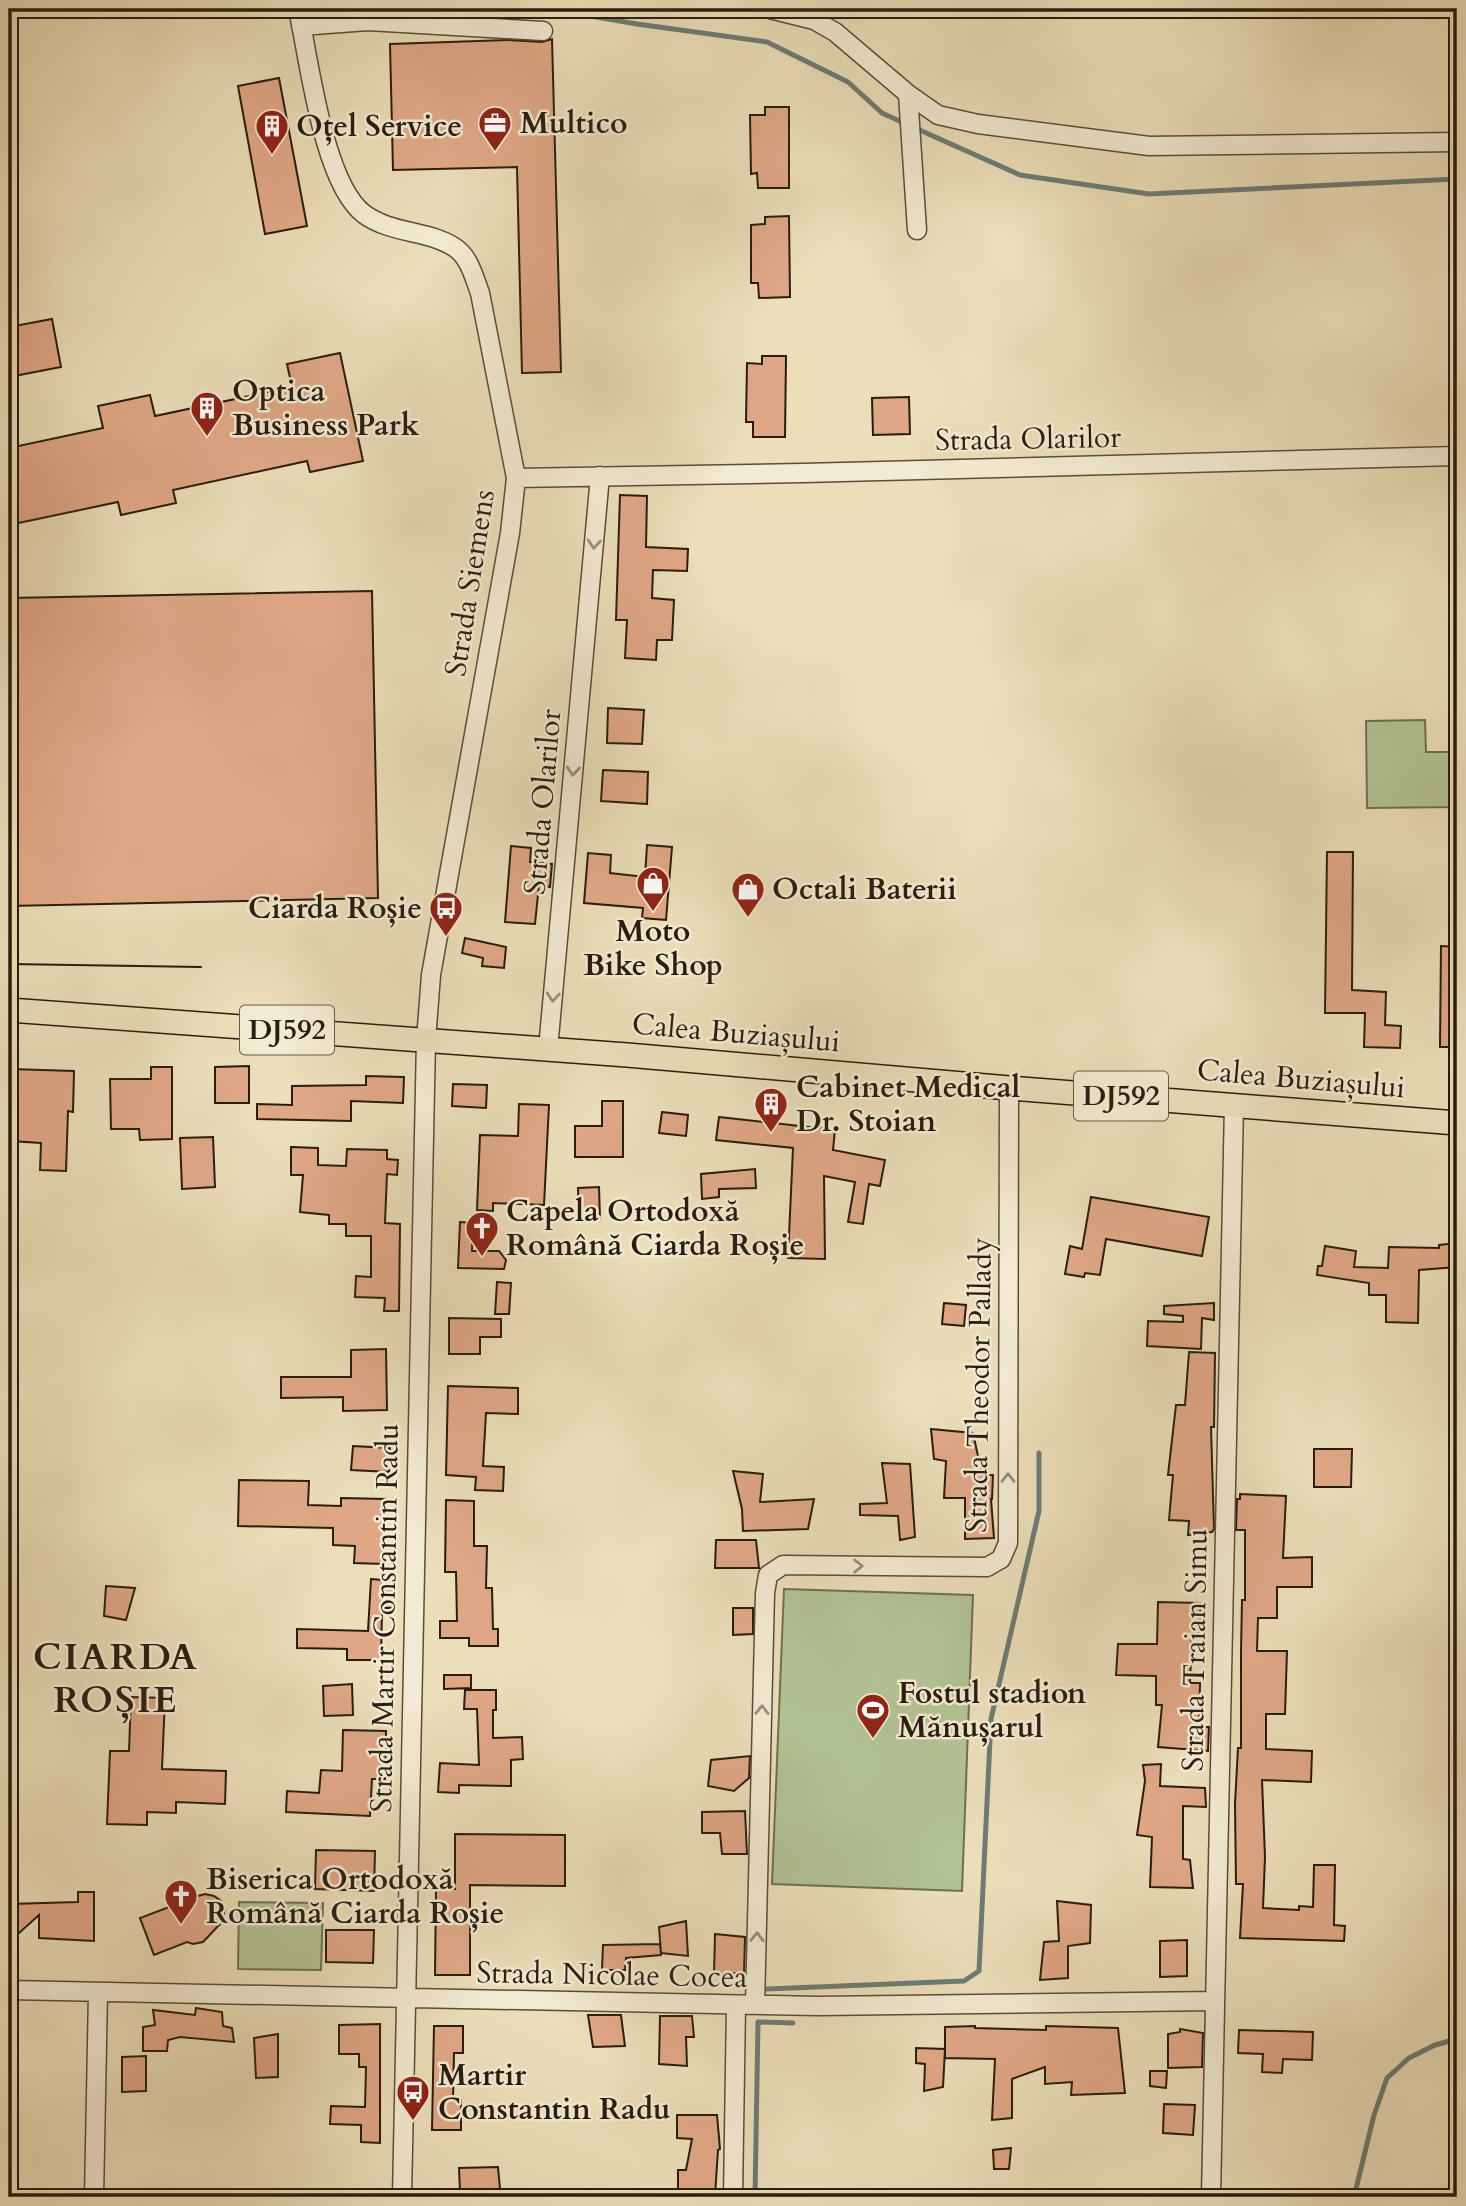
<svg xmlns="http://www.w3.org/2000/svg" width="1466" height="2206" font-family="Cardo,serif">
<style>
.green{fill:#b2c294;stroke:#6e7052;stroke-width:2}
.lines{fill:none;stroke-linecap:round;stroke-linejoin:round}
.stream{stroke:#6d7c74;stroke-width:5}
.building{fill:#e0a786;stroke:#291d0f;stroke-width:2}
.minor-casing{stroke:#5a4d3a;stroke-width:21}
.major-casing{stroke:#291d0f;stroke-width:26}
.minor{stroke:#f2ead2;stroke-width:18}
.major{stroke:#ebdeb9;stroke-width:23}
.tram{stroke:#291d0f;stroke-width:2}
.oneway{stroke:#988e7a}
.labels{text-anchor:middle;dominant-baseline:central;stroke-width:5;stroke-linejoin:round;paint-order:stroke}
.shield{fill:#f2ead2;stroke:#655a4a;stroke-width:2}
.shield-label{font-size:28px;font-weight:bold;fill:#291d0f}
.poi-label{font-size:30px;font-weight:bold;fill:#291d0f;stroke:#f2ead2;text-anchor:start}
.street-label{font-size:30px;fill:#291d0f;stroke:#f2ead2}
.district-label{font-size:37px;font-weight:bold;letter-spacing:2px;fill:#291d0f;stroke:#f2ead2}
</style>
<rect width="100%" height="100%" fill="#ebdeb9"/>
<filter id="stains"><feTurbulence type="fractalNoise" baseFrequency=".00286" numOctaves="4"/><feColorMatrix values="0 0 0 0 .2 0 0 0 0 .09 0 0 0 0 .02 0 0 0 .5 -.17"/></filter>
<radialGradient id="worn" r=".72"><stop offset=".6" stop-color="#630" stop-opacity="0"/><stop offset="1" stop-color="#630" stop-opacity=".3"/></radialGradient>
<!-- green -->
<path class="green" d="M1425 720 1426 752H1457V807L1367 808 1366 721Z
M784 1589 973 1595 962 1891 772 1884Z
M239 1902 323 1903 321 1970 238 1969Z"/>
<g class="lines">
<!-- stream -->
<path class="stream" d="M550 9 637 24 767 42 848 82 882 113 906 124
M915 128 1020 175 1149 194 1457 179
M767 1989 964 1981 979 1971 991 1719 1039 1511V1453
M755 2197 758 2022 793 2023
M1354 2197 1374 2115 1387 2078 1409 2058 1435 2045 1457 2039"/>
</g>
<!-- building -->
<path class="building" d="M552 39 561 372 522 373 517 167 393 170 390 44 508 40 542 42Z
M279 78 307 226 265 234 238 86Z
M765 107H789V188H758L757 173 751 174 750 115H765Z
M789 216 790 297 759 298 758 283H751V225L765 224V217Z
M52 319 61 367 9 377V327Z
M340 353 363 461 310 472 307 461 173 490 176 503 121 515 118 502 9 525V448L103 428 98 406 150 395 155 416 292 387 287 364Z
M762 356H786L785 437H753V422H746L747 363 762 364Z
M909 397 910 434 873 435 872 398Z
M620 495 647 496 646 547 688 549 687 571 653 570 652 598 674 600 672 640H657L656 660 625 658 627 620H616Z
M372 591 378 898 9 906V598Z
M608 708 644 710 642 744 607 743Z
M603 770 648 772 647 804 601 801Z
M647 845 672 847 666 920 642 918 643 908 584 903 588 853 611 855 610 873 645 877Z
M511 846 531 848 530 862 552 864 550 887 539 885 535 924 505 922Z
M1327 852H1353L1352 990 1386 992 1385 1025 1401 1026 1400 1048 1364 1047 1365 1013H1325Z
M465 938 506 947 504 968 482 966 483 958 462 953Z
M1441 946 1457 947V1047H1440Z
M249 1066V1103H215V1067Z
M151 1067H172V1139L140 1140 139 1129H111L110 1079H151Z
M10 1069 74 1071 73 1112 68 1111 66 1171 40 1170 41 1143 10 1141Z
M366 1076 404 1077 403 1103 351 1101V1121L257 1119V1104L292 1105V1086L366 1085Z
M453 1084 487 1085 486 1108 452 1106Z
M602 1101H623V1157H575V1126H602Z
M519 1104 549 1105 544 1205 493 1203V1211L477 1210 480 1135 518 1136Z
M662 1112 688 1115 686 1136 659 1133Z
M719 1117 835 1130 833 1150 885 1160 880 1186 869 1184 863 1224 848 1222 855 1182 824 1176 825 1259 788 1258 793 1148 716 1140Z
M213 1137 215 1187 182 1189 180 1138Z
M291 1147 318 1148V1165L346 1166 347 1149 387 1150V1159L398 1160 397 1175 387 1174 385 1223 400 1224 399 1311H384L385 1298 355 1297 356 1276 371 1277V1236H346V1224H329V1215L300 1212 303 1175H291Z
M755 1169 756 1188 719 1189V1197L702 1199 701 1174Z
M599 1187 600 1219H579L578 1188Z
M1091 1197 1209 1217 1202 1256 1106 1239 1100 1275 1085 1273 1084 1277 1065 1274 1070 1246 1082 1249Z
M460 1222 473 1223 472 1251H499L506 1260 504 1269 458 1268Z
M1457 1243V1267L1419 1270 1418 1323 1386 1322V1295H1369V1283L1317 1275 1318 1266H1322L1325 1246 1356 1251 1354 1267 1388 1268 1389 1247 1439 1248V1245Z
M497 1282 511 1283 509 1314H495Z
M944 1303 966 1305 964 1326 942 1324Z
M1214 1303V1320L1202 1318 1201 1349 1147 1346 1148 1321 1183 1322V1316L1164 1314V1306Z
M449 1318 501 1319V1337H480V1354H449Z
M386 1349 387 1410 343 1411V1397L281 1398V1377H351V1350Z
M1189 1352 1215 1353 1214 1427H1211L1214 1529 1212 1532 1188 1535 1189 1521 1169 1520 1173 1475H1168L1176 1405H1185Z
M448 1386 518 1388V1414L486 1413 483 1466 504 1467 503 1491 475 1490 476 1477 446 1475Z
M931 1429 973 1433 982 1475H993L992 1499H991L994 1538 965 1539V1498H944L946 1461 934 1459Z
M353 1446 390 1448 389 1472 351 1470Z
M1314 1449H1352L1351 1487H1314Z
M882 1463 910 1464 915 1537 900 1540 898 1516 860 1515V1504L887 1503Z
M733 1471 763 1474 760 1502 814 1499 808 1529 743 1531 742 1509Z
M239 1480 309 1481 308 1505 341 1506V1498L386 1499 384 1564 354 1563 355 1546 333 1545V1528L238 1526Z
M1240 1494 1286 1496 1283 1558 1312 1557V1587H1277V1618H1258L1257 1651H1287L1285 1714H1266V1749L1312 1751 1311 1782 1262 1780 1265 1857 1263 1908 1299 1910V1906L1313 1907 1314 1865H1335L1334 1925 1345 1926 1344 1941 1240 1938 1243 1884H1236L1235 1804 1238 1748H1241V1651L1242 1600H1245V1530H1236L1237 1499H1240Z
M446 1500 474 1501V1546H487L486 1588H492L493 1629H498V1646H469V1638H440V1621H457L456 1572H445Z
M716 1540H756L759 1568H715Z
M371 1579 394 1581 393 1608H382L381 1660H347V1649L297 1648V1629L368 1631Z
M106 1586 135 1588 126 1620 104 1616Z
M1158 1602 1200 1603 1201 1633H1192L1190 1683H1200L1199 1727H1209L1208 1751 1158 1747 1162 1705H1156V1676L1116 1675 1118 1644H1157Z
M733 1608H753V1634L733 1635Z
M444 1675H471V1688L444 1689Z
M352 1684 353 1715 324 1716 323 1686Z
M465 1690H496V1710H493V1738L522 1737 523 1759 511 1760V1786L459 1785V1793L438 1792 440 1763 479 1765 477 1709H464Z
M131 1697 165 1698 162 1769 226 1771 225 1804 176 1802V1813L147 1812V1825L107 1824 110 1751H129Z
M343 1730 386 1731 385 1779H372L370 1816 286 1812 287 1791 319 1793 321 1770 342 1771Z
M750 1756 749 1778 734 1791 708 1786 711 1760Z
M1161 1764 1160 1786 1205 1788 1206 1807 1183 1806V1859L1190 1860 1193 1888 1150 1887 1152 1837 1137 1835 1145 1781 1143 1765Z
M745 1811 747 1854H722L720 1833H702V1812Z
M455 1834 565 1835V1886L470 1885V1975H435L436 1889H455Z
M316 1850 375 1851 374 1891 315 1889Z
M78 1892H94V1941L39 1938V1915L9 1942V1904L78 1902Z
M188 1892 198 1896 205 1894 214 1896 221 1901 225 1909 222 1922 203 1942 193 1944 187 1942 154 1955 140 1918 172 1906 177 1897Z
M1057 1901 1091 1905 1090 1943 1068 1946V1978L1040 1980 1044 1942 1059 1941Z
M686 1921 688 1956 661 1953 659 1927Z
M326 1930H374L373 1963 326 1962Z
M715 1934 745 1937 744 1973 714 1974Z
M1187 1940V1976L1160 1977V1941Z
M660 1944 661 1955 626 1958 625 1970H602L603 1945Z
M196 2008 222 2012 223 2026 232 2028 234 2042 180 2037 168 2040 167 2051H143V2027L155 2025 153 2010 195 2015Z
M588 2015H621L625 2046 593 2047Z
M660 2016H692L694 2037H686L687 2066 659 2064Z
M380 2024V2143L361 2142V2125L330 2124 331 2106 365 2107 366 2067H359V2054H339V2025Z
M434 2026H463V2053H454L453 2100H461V2130H432Z
M975 2026V2028L1046 2030V2026L1118 2028 1125 2093 1071 2095 1072 2082 1045 2084V2067L1012 2079V2118L992 2120 995 2059 945 2058V2027Z
M1180 2029 1203 2033 1202 2067 1168 2068V2034L1180 2032Z
M1239 2030 1313 2032 1312 2060 1283 2059 1282 2073 1262 2072 1263 2054 1238 2053Z
M278 2034V2077L256 2078 254 2038Z
M916 2048 945 2049 943 2087 924 2091 925 2064 916 2063Z
M146 2056V2091L122 2092V2057Z
M1150 2071H1167L1166 2088 1150 2086Z
M1164 2104 1195 2105 1193 2135 1163 2133Z
M677 2115H717L720 2149 718 2150 715 2196 678 2193V2170H686L692 2139 677 2138Z
M1011 2148 1009 2169H994L993 2150Z
M498 2167 500 2189 460 2191 459 2168Z"/>
<g class="lines">
<defs>
<path id="minor" d="M298 9C309 59 323 183 364 214 391 234 428 230 454 247 469 256 474 277 480 293L516 478 510 533 431 975 426 1040 402 2197
M770 9 814 20 835 32 908 94 938 115 978 124 1149 146 1457 142
M301 26 368 21 543 31
M908 94 917 230
M516 478 803 473 1457 456
M548 1049 600 476
M9 1990 819 2006 1215 2001
M755 2005 765 1593 768 1575 783 1565 987 1567 1001 1559 1008 1543 1009 1088
M94 2197 98 1993
M733 2197 736 2005
M1211 2197 1234 1105"/>
<path id="major" d="M9 1010 627 1055 1009 1088 1457 1123"/>
</defs>
<!-- minor casing -->
<use href="#minor" class="minor-casing"/>
<!-- major casing -->
<use href="#major" class="major-casing"/>
<!-- minor -->
<use href="#minor" class="minor"/>
<!-- major -->
<use href="#major" class="major"/>
<!-- tram -->
<path class="tram" d="M9 964 201 967"/>
</g>
<!-- one-way arrows -->
<defs><path id="oneway-chevron" d="M-2-3.5L2.5 0L-2 3.5" fill="none" stroke-width="1.6" stroke-linecap="round" stroke-linejoin="round" transform="scale(1.75)"/></defs>
<g class="oneway">
<use href="#oneway-chevron" transform="translate(594 544) rotate(95)"/>
<use href="#oneway-chevron" transform="translate(573 771) rotate(95)"/>
<use href="#oneway-chevron" transform="translate(553 997) rotate(95)"/>
<use href="#oneway-chevron" transform="translate(1008 1478) rotate(-90)"/>
<use href="#oneway-chevron" transform="translate(858 1566)"/>
<use href="#oneway-chevron" transform="translate(762 1710) rotate(-89)"/>
<use href="#oneway-chevron" transform="translate(757 1937) rotate(-89)"/>
</g>
<!-- icons -->
<defs>
<symbol id="office-pin" viewBox="-11 -11 22 30"><path d="M0 17L-7.5 6A9.5 9.5 0 1 1 7.5 6Z" fill="#8f2418" stroke="#f2ead2"/><path d="M-6-3h4V-5.5h4V-3h4V5H-6ZM-1-4.5V-3h2v-1.5ZM-6 0V1H6V0Z" fill="#fff"/></symbol>
<symbol id="building-pin" viewBox="-11 -11 22 30"><path d="M0 17L-7.5 6A9.5 9.5 0 1 1 7.5 6Z" fill="#8f2418" stroke="#f2ead2"/><path d="M-4-6H4V6H1V3H-1V6H-4ZM-2.5-4.3h1.7v1.8h-1.7ZM.8-4.3h1.7v1.8H.8ZM-2.5-1h1.7V.8h-1.7ZM.8-1h1.7V.8H.8Z" fill="#fff"/></symbol>
<symbol id="shop-pin" viewBox="-11 -11 22 30"><path d="M0 17L-7.5 6A9.5 9.5 0 1 1 7.5 6Z" fill="#8f2418" stroke="#f2ead2"/><path d="M-5-2.5h2.3a2.7 3.5 0 0 1 5.4 0H5L5.5 6h-11ZM-1.5-2.5h3a1.5 2.3 0 0 0-3 0Z" fill="#fff"/></symbol>
<symbol id="bus-pin" viewBox="-11 -11 22 30"><path d="M0 17L-7.5 6A9.5 9.5 0 1 1 7.5 6Z" fill="#8f2418" stroke="#f2ead2"/><path d="M-5-6H5V4H4V6H2V4H-2V6H-4V4H-5ZM-3.5-4V0h7V-4ZM-3.5 1.2v1.5H-2V1.2ZM2 1.2v1.5H3.5V1.2Z" fill="#fff"/></symbol>
<symbol id="church-pin" viewBox="-11 -11 22 30"><path d="M0 17L-7.5 6A9.5 9.5 0 1 1 7.5 6Z" fill="#8f2418" stroke="#f2ead2"/><path d="M-1.2-6h2.4v3.5h3.3v2.4h-3.3V6h-2.4V-.1h-3.3v-2.4h3.3Z" fill="#fff"/></symbol>
<symbol id="stadium-pin" viewBox="-11 -11 22 30"><path d="M0 17L-7.5 6A9.5 9.5 0 1 1 7.5 6Z" fill="#8f2418" stroke="#f2ead2"/><path d="M0-5a6.5 5 0 1 0 0 10a6.5 5 0 1 0 0-10ZM-3.5-1.8h7v3.6h-7Z" fill="#fff"/></symbol>
</defs>
<g fill-rule="evenodd">
<use href="#office-pin" x="476" y="104" width="38" height="52"/>
<use href="#building-pin" x="253" y="107" width="38" height="52"/>
<use href="#building-pin" x="188" y="389" width="38" height="52"/>
<use href="#shop-pin" x="634" y="864" width="38" height="52"/>
<use href="#shop-pin" x="729" y="870" width="38" height="52"/>
<use href="#bus-pin" x="427" y="889" width="38" height="52"/>
<use href="#building-pin" x="752" y="1085" width="38" height="52"/>
<use href="#church-pin" x="463" y="1209" width="38" height="52"/>
<use href="#stadium-pin" x="854" y="1691" width="38" height="52"/>
<use href="#church-pin" x="162" y="1877" width="38" height="52"/>
<use href="#bus-pin" x="394" y="2073" width="38" height="52"/>
</g>
<g class="labels">
<!-- shield labels -->
<g class="shield">
<rect x="240" y="1005.5" width="94" height="49" rx="5"/>
<rect x="1074" y="1071.5" width="94" height="49" rx="5"/>
</g>
<g class="shield-label">
<text x="287" y="1030">DJ592</text>
<text x="1121" y="1096">DJ592</text>
</g>
<!-- poi labels -->
<g class="poi-label">
<text x="520" y="123">Multico</text>
<text x="296" y="126">Oțel Service</text>
<text x="232" y="391">Optica<tspan x="232" dy="34">Business Park</tspan></text>
<text x="772" y="889">Octali Baterii</text>
<text x="422" y="908" text-anchor="end">Ciarda Roșie</text>
<text x="653" y="931" text-anchor="middle">Moto<tspan x="653" dy="34">Bike Shop</tspan></text>
<text x="796" y="1087">Cabinet Medical<tspan x="796" dy="34">Dr. Stoian</tspan></text>
<text x="506" y="1211">Capela Ortodoxă<tspan x="506" dy="34">Română Ciarda Roșie</tspan></text>
<text x="898" y="1693">Fostul stadion<tspan x="898" dy="34">Mănușarul</tspan></text>
<text x="206" y="1879">Biserica Ortodoxă<tspan x="206" dy="34">Română Ciarda Roșie</tspan></text>
<text x="438" y="2075">Martir<tspan x="438" dy="34">Constantin Radu</tspan></text>
</g>
<!-- street labels -->
<g class="street-label">
<text transform="translate(1028 439) rotate(-1)">Strada Olarilor</text>
<text transform="translate(470 583) rotate(-81)">Strada Siemens</text>
<text transform="translate(543 802) rotate(-85)">Strada Olarilor</text>
<text transform="translate(736 1033) rotate(5)">Calea Buziașului</text>
<text transform="translate(1301 1079) rotate(5)">Calea Buziașului</text>
<text transform="translate(979 1385) rotate(-89)">Strada Theodor Pallady</text>
<text transform="translate(385 1618) rotate(-89)">Strada Martir Constantin Radu</text>
<text transform="translate(1195 1650) rotate(-89)">Strada Traian Simu</text>
<text transform="translate(612 1975) rotate(1)">Strada Nicolae Cocea</text>
</g>
<!-- district labels -->
<g class="district-label">
<text x="116" y="1657">CIARDA<tspan x="116" dy="43">ROȘIE</tspan></text>
</g>
</g>
<!-- margin -->
<rect width="1466" height="2206" fill="none" stroke="#ebdeb9" stroke-width="35"/>
<rect x="10" y="10" width="1445" height="2185" fill="none" stroke="#291d0f" stroke-width="3.5"/>
<rect x="18" y="18" width="1431" height="2171" fill="none" stroke="#291d0f" stroke-width="2"/>
<rect width="100%" height="100%" filter="url(#stains)"/>
<rect width="100%" height="100%" fill="url(#worn)"/>
</svg>
